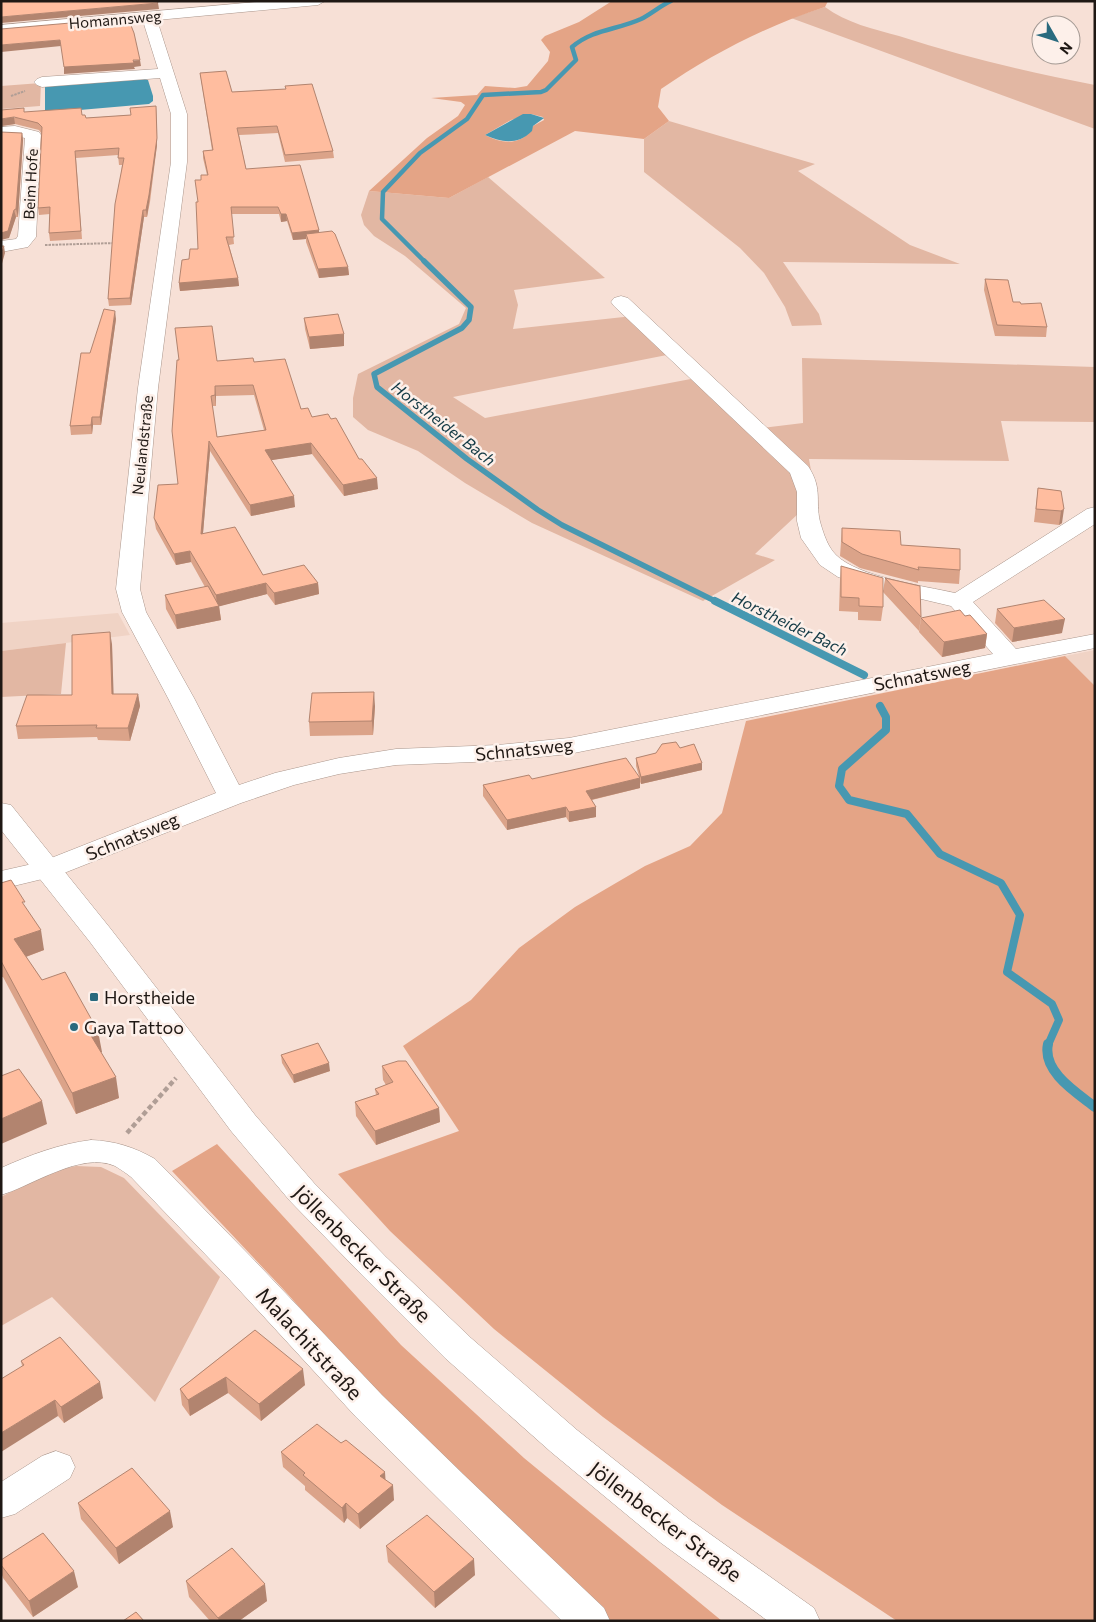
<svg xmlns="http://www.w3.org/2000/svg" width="1096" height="1622" font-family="Commissioner,sans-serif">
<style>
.built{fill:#f0d3c5}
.green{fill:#e2b7a3}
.forest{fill:#e4a486;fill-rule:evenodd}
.water{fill:#4798b1}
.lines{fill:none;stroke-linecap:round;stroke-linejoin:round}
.stream-far3{stroke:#4798b1;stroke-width:4.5}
.stream-far2{stroke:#4798b1;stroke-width:5.5}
.stream-far1{stroke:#4798b1;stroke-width:8}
.stream{stroke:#4798b1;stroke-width:10}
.minor-casing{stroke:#aa968c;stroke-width:1}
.major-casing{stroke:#aa968c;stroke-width:1}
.path-far1{stroke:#b09e96;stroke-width:2;stroke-dasharray:2.5 1;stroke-linecap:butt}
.path{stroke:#b09e96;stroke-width:4.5;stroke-dasharray:5 3;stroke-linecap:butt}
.minor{fill:#fff;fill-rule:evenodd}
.major{fill:#fff;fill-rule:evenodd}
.wall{fill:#dba389;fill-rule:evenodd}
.shaded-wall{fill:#b2846f}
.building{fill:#ffbd9f;stroke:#b2846f;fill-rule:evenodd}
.poi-dot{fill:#296a7e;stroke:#fdf0ea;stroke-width:2}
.labels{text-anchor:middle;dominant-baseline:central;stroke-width:5;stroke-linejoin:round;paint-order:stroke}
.far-street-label{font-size:15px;fill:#1f1814;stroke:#fdf0ea}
.far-water-label{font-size:16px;font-style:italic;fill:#143a45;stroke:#fdf0ea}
.street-label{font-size:18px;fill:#1f1814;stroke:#fdf0ea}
.poi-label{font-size:18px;fill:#1f1814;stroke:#fdf0ea;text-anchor:start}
.near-street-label{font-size:21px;fill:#1f1814;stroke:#fdf0ea}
</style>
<rect width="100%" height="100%" fill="#f7e0d6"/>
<!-- built -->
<path class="built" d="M118 613 130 635 1 651V623Z
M1095 650V686L1065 656Z"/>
<!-- green -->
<path class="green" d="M825 7C846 23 874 29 899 36 964 57 1028 72 1095 85V129L791 18Z
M41 83 40 106 1 109V86Z
M669 121 815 164 798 171 910 245 960 264 783 262 819 314 822 325 792 326 785 307 764 273 740 248 644 172V139Z
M488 177 605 278 514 290 518 305 513 329 633 316 677 353 453 397 485 418 696 378 795 471 799 513 755 554 775 560 703 601 532 523 465 483 418 451 368 430 353 417V398L358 374 459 324 466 308 405 256 374 236 364 225 361 215 369 191 449 198Z
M802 358 1095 367V422L1001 421 1009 461 809 459 813 482 761 428 803 423Z
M66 643 61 694 1 697V651Z
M76 1166 101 1167 124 1178 220 1277 155 1402 52 1297 1 1326V1197L47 1173Z"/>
<!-- forest -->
<path class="forest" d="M612 1H828L825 7C766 26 712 54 661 89L658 107 669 121 644 139 575 131 449 198 369 191 427 138 458 116 465 105 461 102 431 98 477 95 485 86 515 88 527 86 548 61 550 52 541 40 545 36 579 22ZM531 114 543 117 544 120 533 126C524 145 504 145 485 135L511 120Z
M1065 656 1095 686V1621H897L722 1505 603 1417 494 1329 390 1231 338 1174 459 1131 403 1046 471 1000 519 948 575 907 645 866 690 846 722 813 746 721Z
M217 1144 401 1345 524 1458 722 1621H610L425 1448 284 1290 172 1171Z"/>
<!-- water -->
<path class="water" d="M141 78 148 80 153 96V101L149 104 45 113V87L48 86Z
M523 114H531L544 118 533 126 532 131C518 145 502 143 485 135Z"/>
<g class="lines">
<!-- stream-far3 -->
<path class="stream-far3" d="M425 262 382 219 383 192 420 153 467 119 483 95 541 92 546 90 576 60 572 47C593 29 617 30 641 19 651 14 660 6 671 1"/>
<!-- stream-far2 -->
<path class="stream-far2" d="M424 261 471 307 469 320 462 328 374 374 377 387 467 459 538 510 562 525 717 602"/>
<!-- stream-far1 -->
<path class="stream-far1" d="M715 601 864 675
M880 706 886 717V730L842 769 839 786 849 800 907 814 940 854 1001 883 1020 915 1007 972 1052 1004 1059 1020 1048 1045"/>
<!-- stream -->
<path class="stream" d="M1048 1044C1042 1072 1077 1093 1095 1107"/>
<defs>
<path id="minor" d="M267 1H325L318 5 157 20 187 114V162L158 388 140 589 146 612 194 698 239 785 275 773 339 758 396 749 498 745 569 738 993 654 951 606 862 585 838 577 820 565 801 538 797 521V492L790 473 614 306 611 302 614 298 621 296 628 298 808 466C824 490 814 503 821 525 824 535 828 547 836 555 858 577 924 586 955 593L1087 509 1095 507V524L973 602 1016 649 1095 634V648L569 754 498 761 396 765 339 774 294 785 241 803 59 875 1 889V871L41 862 216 793 168 698 122 612 116 589 138 388 171 162V114L160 78 42 87 37 85 34 82 37 79 42 77 158 69 143 21 1 33V25Z
M15 126 39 132 41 135 36 237 28 247 1 252V241L16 239 18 236 25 138 15 136 1 137V127Z
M91 1140C115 1141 134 1147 155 1159L254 1260 382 1395 463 1474 604 1608 610 1621H562L356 1417 230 1280 131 1177C126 1173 120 1169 115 1166 81 1151 32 1186 1 1195V1168C30 1155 59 1144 91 1140Z
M56 1451 70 1456 75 1467 70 1478 15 1514 1 1518V1482L42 1456Z"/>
<path id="major" d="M1 803 11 805 110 928 255 1115 314 1183 386 1257 471 1338 577 1430 689 1519 814 1608 820 1621H768L661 1543 551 1452 445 1358 362 1275 290 1201 231 1131 90 942 1 830Z"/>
</defs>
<!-- minor casing -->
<use href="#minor" class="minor-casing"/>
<!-- major casing -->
<use href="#major" class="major-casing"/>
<!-- path-far1 -->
<path class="path-far1" d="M11 96 25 91
M45 245 116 243"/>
<!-- path -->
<path class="path" d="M127 1133 176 1078"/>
<!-- minor -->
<use href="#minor" class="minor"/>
<!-- major -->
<use href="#major" class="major"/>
</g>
<!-- wall -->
<path class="wall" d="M200 73 232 92 286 89 285 86 333 151 334 158 285 162 278 133 239 135 246 169 319 230V232L348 267 349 275 319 278 306 242V239L293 240 287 221 281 222 279 214H231L234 244 229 245 238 278 239 286 180 291 179 283 189 259 198 249V202L201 180 207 175 203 158V151L212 150Z
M156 106 157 145 150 202 147 217H144L131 305 109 306 108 299 122 165H119L118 155 76 158 82 239 50 241 49 233 50 214 39 215 38 208 41 133 39 130 15 124 1 126 24 112 82 115 86 118 131 115Z
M22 133 23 140 18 217H16L9 238Z
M985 279 1013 302 1021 304 1047 327 1046 337 995 336 984 290Z
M304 318 344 334V346L310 349 305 329Z
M116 319 101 425H93L92 434 71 435 70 426 90 353Z
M217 361 254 362 301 409 312 417 331 419 359 459 378 489 344 496 312 454 271 460 295 507 251 516 210 451 203 533 263 575 318 583 319 594 275 605 267 594 219 606 221 620 177 629 166 609 165 595 205 587 191 562 176 565 156 529 154 518 178 484ZM254 395 264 430 217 437 212 406H216V396Z
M1038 488 1061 491 1062 523 1059 525 1034 522Z
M842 528 901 545 960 570 959 584 918 581V583L860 568 840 556Z
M841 566 883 607 881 621 858 620V612L839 611 840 580Z
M885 578 921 617 919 631 883 592Z
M997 609 1062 633 1012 642 995 623Z
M921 618 987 634 985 648 942 657 919 632Z
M112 644 113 694H138L140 706 130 741 98 740 97 737 18 739 16 726 72 695Z
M375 706 373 735 310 736 309 722Z
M680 748 702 770 641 784 640 782V788L592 800 596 817 569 822 566 817 507 830 483 796V785L532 779 639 776 636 766V758Z
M1 883 26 908 44 950 26 957 42 980 102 1052H101L119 1098 76 1114 3 977H1Z
M281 1055 330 1071 294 1083 282 1063Z
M382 1066 439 1108 440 1122 376 1145 356 1116 355 1102 376 1095 375 1089 386 1085 383 1080Z
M255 1330 305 1385 261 1421 228 1393 190 1416 182 1405 180 1389Z
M21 1361 103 1398 64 1423 58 1416 22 1366Z
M281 1452 385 1479 394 1500 360 1529 347 1518 344 1523 305 1490V1486L283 1467Z
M78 1503 173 1527 119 1564 81 1519Z
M386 1546 475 1575 435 1608 388 1562Z
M1 1560 78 1587 33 1617 3 1578 1 1572Z
M186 1581 267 1601 239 1621H210L189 1597Z"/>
<!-- shaded-wall -->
<path class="shaded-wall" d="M158 3 159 9 1 23V17Z
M60 40 61 46 1 52V45Z
M140 60 141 66 134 67 135 69 64 74V67Z
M156 106 157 145 147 217 146 210Z
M14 117 15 124 1 126V119Z
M22 133 23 140 18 217 16 209Z
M14 210 16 217 9 238 1 240V233Z
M143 210 144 217 131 305 130 298Z
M281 214H286L287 221 281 222Z
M319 230V238L306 234V239L293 240 292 233Z
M4 246 5 253 1 267V255Z
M348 267 349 275 319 278 318 269Z
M238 278 239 286 180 291 179 283Z
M115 311 116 319 101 425 100 417Z
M344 334V346L310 349 309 337Z
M215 386 216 396V406L215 395Z
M92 417 93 425 92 434 91 425Z
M209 441 210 451 202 545 201 534Z
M311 443 312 454 266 461 265 450Z
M377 478 378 489 344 496 343 485Z
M294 496 295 507 251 516 250 505Z
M1064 509 1062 523 1059 525 1061 511Z
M190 551 191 562 176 565 174 554Z
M266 583 267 594 217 607 216 595Z
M318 583 319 594 275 605 274 593Z
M219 606 221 620 177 629 175 615Z
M1065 619 1062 633 1012 642 1014 628Z
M110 632 112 644 114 706 112 694Z
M987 634 985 648 942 657 944 642Z
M374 692 375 706 373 735 372 721Z
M138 694 140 706 130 741 128 728Z
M702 763V770L641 784V777Z
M640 778V788L586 801V791Z
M566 807V817L507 830V820Z
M596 807V817L569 822V812Z
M41 930 44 950 17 960 14 939Z
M98 1031 102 1052 93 1055 90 1034Z
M329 1063 330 1071 294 1083 293 1075Z
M116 1077 119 1098 76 1114 72 1093Z
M42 1101 47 1124 1 1144V1119Z
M439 1108 440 1122 376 1145 375 1131Z
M303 1369 305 1385 261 1421 259 1404Z
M226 1377 228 1393 190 1416 188 1400Z
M100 1382 103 1398 64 1423 61 1407Z
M55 1400 58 1416 1 1452V1433Z
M385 1472 386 1487 380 1476Z
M393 1485 394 1500 360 1529 358 1514Z
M346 1503 347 1518 344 1523 342 1508Z
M170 1511 173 1527 119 1564 116 1548Z
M474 1559 475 1575 435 1608 434 1592Z
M74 1571 78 1587 33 1617 29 1601Z
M265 1584 267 1601 239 1621H219L218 1618Z"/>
<!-- building -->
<path class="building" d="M1 1H157L158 3 1 17Z
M128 18 134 33 140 60H133L134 63 64 67 60 40 1 45V29Z
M226 71 232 92 286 89 285 86 312 84 333 151 285 155 277 126 237 128 246 169 300 165 319 230 292 233 286 214H281L278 207H231L234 237H226L238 278 179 283 182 260 189 259 190 249H198L196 202H198L195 180H201V175H208L203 151 213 150 200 73Z
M156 106 157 138 149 195 146 210H143L130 298 108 299 115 204 124 158H118L119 148 75 151 81 231 49 233 50 207 38 208 42 127 38 123 14 117 1 119V110L24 108V112L81 108 82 115H85L86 118 131 115 130 108Z
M1 132 22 133 16 209 14 210 8 231 1 233Z
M332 231 335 234 348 267 318 269 306 234Z
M1 246H4L1 255Z
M985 279 1008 280 1013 302H1020L1021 304 1041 303 1047 327 997 325Z
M104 309 115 311 100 417H92L91 425 70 426 81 353H90Z
M338 314 344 334 309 337 304 318Z
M212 326 217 361 253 358 254 362 285 359 301 409 308 408 312 417 328 414 331 419 336 418 359 459H362L377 478 343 485 311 443 265 450 294 496 250 505 209 441 201 534 235 527 263 575 304 565 318 583 274 593 266 583 216 595 190 551 174 554 154 518 158 485 178 484 172 431 177 360H179L175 328ZM253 385 266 430 217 437 211 396 215 395V386Z
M1038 488 1061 491 1064 509 1061 511 1036 509Z
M842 528 900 531 901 545 960 549V570L918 567 919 570 862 554 842 542Z
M841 566 883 578V607L859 606V598L841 597Z
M885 578 920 586 921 617Z
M208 586 219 606 175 615 165 595Z
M1044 600 1065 619 1014 628 997 609Z
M960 610 965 616 970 615 987 634 944 642 921 618Z
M110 632 112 694H138L128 728H96L97 725 16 726 27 695H72V635Z
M374 692 372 721 309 722 312 693Z
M676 742 680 748 694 744 702 763 641 777 636 758 656 753 662 744Z
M626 758 640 778 586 791 596 807 569 812 566 807 507 820 483 785 529 775 532 779Z
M11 880 25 902H22L41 930 14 939 42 980 65 972 98 1031 90 1034 116 1077 72 1093 1 961V883Z
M318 1043 329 1063 293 1075 281 1055Z
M398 1061H406L439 1108 375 1131 355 1102 379 1094 375 1089 393 1082 382 1066Z
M19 1069 42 1101 1 1119V1076Z
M255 1330 303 1369 259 1404 226 1377 188 1400 180 1389Z
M60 1337 100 1382 61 1407 55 1400 1 1433V1379L24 1365 21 1361Z
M317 1424 341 1443 346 1440 385 1472 380 1476 393 1485 358 1514 346 1503 342 1508 303 1475 305 1473 281 1452Z
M132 1468 170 1511 116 1548 78 1503Z
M427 1515 474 1559 434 1592 386 1546Z
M43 1533 74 1571 29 1601 1 1565V1560Z
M232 1548 265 1584 218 1618 186 1581Z
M136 1612 144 1621H123Z"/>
<!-- markers -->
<g class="poi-dot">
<rect x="89" y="992" width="10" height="10" rx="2.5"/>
<circle cx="74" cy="1027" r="5"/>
</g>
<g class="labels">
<!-- far-street labels -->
<g class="far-street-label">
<text transform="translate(115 19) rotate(-5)">Homannsweg</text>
<text transform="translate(30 184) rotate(-87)">Beim Hofe</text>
<text transform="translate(142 445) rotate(-84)">Neulandstraße</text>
</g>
<!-- far-water labels -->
<g class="far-water-label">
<text transform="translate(444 423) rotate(38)">Horstheider Bach</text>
<text transform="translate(790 623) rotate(26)">Horstheider Bach</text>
</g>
<!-- street labels -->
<g class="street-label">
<text transform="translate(922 675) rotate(-11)">Schnatsweg</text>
<text transform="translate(524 749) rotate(-6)">Schnatsweg</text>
<text transform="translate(132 836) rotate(-22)">Schnatsweg</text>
</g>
<!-- poi labels -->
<g class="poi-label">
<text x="104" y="997">Horstheide</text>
<text x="84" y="1027">Gaya Tattoo</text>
</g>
<!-- near-street labels -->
<g class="near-street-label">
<text transform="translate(363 1253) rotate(45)">Jöllenbecker Straße</text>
<text transform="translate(310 1343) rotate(47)">Malachitstraße</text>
<text transform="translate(666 1521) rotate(37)">Jöllenbecker Straße</text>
</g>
</g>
<!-- border -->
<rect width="1096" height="1622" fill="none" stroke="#1f1814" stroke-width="5"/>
<!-- north arrow -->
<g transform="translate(1056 40) rotate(129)"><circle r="24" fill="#fdf0ea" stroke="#a49a94"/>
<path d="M0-4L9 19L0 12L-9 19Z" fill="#296a7e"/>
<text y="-8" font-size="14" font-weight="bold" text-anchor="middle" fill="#1f1814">N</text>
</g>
</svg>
